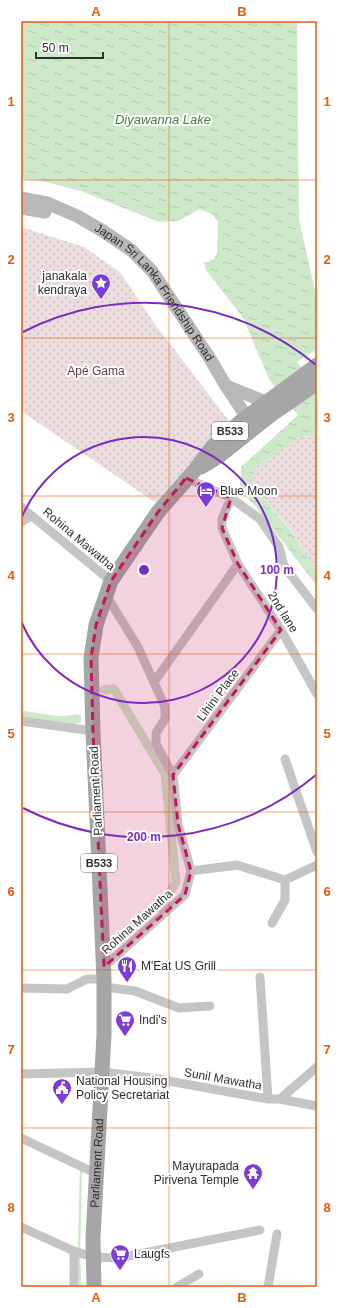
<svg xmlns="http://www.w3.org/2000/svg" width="338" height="1308" font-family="Arial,sans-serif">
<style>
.grass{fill:url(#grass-dots)}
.water{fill:url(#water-ripples)}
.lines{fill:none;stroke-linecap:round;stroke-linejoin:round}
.stream{stroke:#cee9ca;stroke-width:2.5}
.canal{stroke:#cee9ca;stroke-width:9}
.street{stroke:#c5c5c5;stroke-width:9}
.secondary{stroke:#b8b8b8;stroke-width:13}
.primary{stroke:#a6a6a6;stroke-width:15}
.marked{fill:#c2185b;fill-opacity:0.2;stroke:#c2185b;stroke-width:3;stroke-dasharray:8 5;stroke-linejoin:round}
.grid{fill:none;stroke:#e8590c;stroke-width:1;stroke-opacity:0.55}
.ring{fill:none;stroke:#7b2cbf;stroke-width:2}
.labels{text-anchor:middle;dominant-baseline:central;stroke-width:4;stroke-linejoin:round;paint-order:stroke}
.shield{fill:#fff;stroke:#6d6d6d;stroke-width:1}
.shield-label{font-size:11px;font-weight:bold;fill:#2e2e2e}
.poi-label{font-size:12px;fill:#2e2e2e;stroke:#fff;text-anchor:start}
.street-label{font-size:12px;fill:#2e2e2e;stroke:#fff}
.park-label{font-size:12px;fill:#673f3e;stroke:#fff}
.water-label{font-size:13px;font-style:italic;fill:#447f3c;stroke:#fff}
.centre{fill:#7b2cbf;stroke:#fff;stroke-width:2}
.ring-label{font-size:12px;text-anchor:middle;font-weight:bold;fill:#7b2cbf;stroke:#fff;stroke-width:4;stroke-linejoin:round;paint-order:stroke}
.neatline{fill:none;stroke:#e8590c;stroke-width:1.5}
.grid-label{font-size:13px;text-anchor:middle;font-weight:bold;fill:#e8590c}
</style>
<defs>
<pattern id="grass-dots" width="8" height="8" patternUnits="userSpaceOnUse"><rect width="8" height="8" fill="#ebdddd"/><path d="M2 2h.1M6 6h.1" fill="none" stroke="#cabebe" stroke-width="1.8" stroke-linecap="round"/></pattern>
<pattern id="water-ripples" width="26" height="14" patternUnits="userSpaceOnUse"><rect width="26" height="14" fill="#cee9ca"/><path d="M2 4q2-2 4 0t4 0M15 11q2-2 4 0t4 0" fill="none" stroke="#b1c8ae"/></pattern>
</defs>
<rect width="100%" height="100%" fill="#fff"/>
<!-- grass -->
<path class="grass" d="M21 227 84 247 120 272 154 323 232 425 156 503 21 411Z
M317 436V569L304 554 295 535 252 483 253 469 299 437Z"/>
<!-- water -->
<path class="water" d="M21 21H297L299 220 317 299V349L297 362 317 388V436L299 437 254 469 252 483 295 536 304 554 317 569V586L255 506 240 490 241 467 298 415 270 381 243 318 206 270 204 263 214 259 217 253 218 222 212 214 200 209 178 221 159 222 81 191 46 182 21 179Z"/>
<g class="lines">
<!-- stream -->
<path class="stream" d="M79 1249 81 1172
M79 1256 80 1287"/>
<!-- canal -->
<path class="canal" d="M104 690 114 689 165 774 176 882 160 908
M21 715 60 721 77 719"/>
<!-- street -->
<path class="street" d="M186 478 231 498 260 519 279 547 284 566 317 609
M231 498 222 519V528L238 564 281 630 317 694
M21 507 111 581
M21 522 31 516
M106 595 138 647 165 707V719L156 733V744L173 775 178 824 191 871
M154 682 238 564
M21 721 93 731
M285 759 317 852
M173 775 281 630
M272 923 285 900V880
M104 967 185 895 191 871 237 865 285 880 317 865
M260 977 268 1099
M104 987 135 991 179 1008 210 1006
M21 988 67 989 87 979H104
M21 1074 101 1072 152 1078 268 1099H280L317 1106
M280 1099 317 1067
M21 1138 95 1173
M21 1227 74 1251 93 1257 119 1258 260 1230
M74 1251V1287
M177 1287 199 1274
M268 1287 277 1234"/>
<!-- secondary -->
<g class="secondary">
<path id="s1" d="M21 198 47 203 77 216 103 231 131 250 152 271 209 357 226 386 252 425"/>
<path d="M21 208 45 212"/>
<path d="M226 386 266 402"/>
</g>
<!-- primary -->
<g class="primary">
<path d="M201 467 219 456 272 414 317 383"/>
<path id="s2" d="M94 1287 93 1237 104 1035V979L93 731 91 658 96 625 111 581 158 512 195 470 213 446 240 422 317 365"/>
</g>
</g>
<!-- marked area -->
<path class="marked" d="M186 478 231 498 222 528 238 564 281 630 173 775 178 824 191 871 185 895 104 967 93 731 91 658 96 625 111 581 158 512Z"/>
<!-- grid -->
<path class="grid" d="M169 21V1287M21 180H317M21 338H317M21 496H317M21 654H317M21 812H317M21 970H317M21 1128H317"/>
<!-- distance rings -->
<g class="ring">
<path d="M21 519A133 133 0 1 1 21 621"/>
<path d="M316 775A267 267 0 0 1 23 808M23 332A267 267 0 0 1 316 365"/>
</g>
<!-- icons -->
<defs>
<symbol id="sight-pin" viewBox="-11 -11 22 30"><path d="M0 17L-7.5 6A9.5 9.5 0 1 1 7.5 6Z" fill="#7d3bda" stroke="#fff"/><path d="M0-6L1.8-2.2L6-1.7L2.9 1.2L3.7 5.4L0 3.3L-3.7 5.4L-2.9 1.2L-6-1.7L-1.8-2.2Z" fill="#fff"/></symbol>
<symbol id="hotel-pin" viewBox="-11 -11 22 30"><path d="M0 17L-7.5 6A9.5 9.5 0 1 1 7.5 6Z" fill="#7d3bda" stroke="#fff"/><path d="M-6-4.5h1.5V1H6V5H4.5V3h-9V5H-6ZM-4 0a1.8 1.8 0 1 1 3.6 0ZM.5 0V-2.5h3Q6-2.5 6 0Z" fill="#fff"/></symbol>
<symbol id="restaurant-pin" viewBox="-11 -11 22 30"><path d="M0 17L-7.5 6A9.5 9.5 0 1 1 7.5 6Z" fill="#7d3bda" stroke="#fff"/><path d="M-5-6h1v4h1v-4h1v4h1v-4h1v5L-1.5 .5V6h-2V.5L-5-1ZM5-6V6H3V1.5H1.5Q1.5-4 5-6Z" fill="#fff"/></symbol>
<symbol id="supermarket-pin" viewBox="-11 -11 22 30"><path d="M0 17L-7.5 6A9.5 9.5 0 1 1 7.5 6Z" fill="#7d3bda" stroke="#fff"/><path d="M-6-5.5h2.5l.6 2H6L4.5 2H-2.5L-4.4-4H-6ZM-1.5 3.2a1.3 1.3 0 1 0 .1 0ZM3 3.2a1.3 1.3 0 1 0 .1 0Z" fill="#fff"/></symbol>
<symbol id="civic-pin" viewBox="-11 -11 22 30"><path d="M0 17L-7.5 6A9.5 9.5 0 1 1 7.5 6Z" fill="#7d3bda" stroke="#fff"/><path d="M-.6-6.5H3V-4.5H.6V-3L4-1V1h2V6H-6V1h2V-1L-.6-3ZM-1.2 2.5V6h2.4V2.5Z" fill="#fff"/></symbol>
<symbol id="temple-pin" viewBox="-11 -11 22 30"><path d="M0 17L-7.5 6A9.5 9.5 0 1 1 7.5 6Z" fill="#7d3bda" stroke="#fff"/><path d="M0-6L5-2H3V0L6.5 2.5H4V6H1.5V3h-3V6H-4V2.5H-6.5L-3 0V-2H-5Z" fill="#fff"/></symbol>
</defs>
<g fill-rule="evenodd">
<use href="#sight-pin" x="90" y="272" width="22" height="30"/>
<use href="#hotel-pin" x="195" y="480" width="22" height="30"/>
<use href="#restaurant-pin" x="116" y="955" width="22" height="30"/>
<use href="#supermarket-pin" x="114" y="1009" width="22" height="30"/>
<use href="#civic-pin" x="51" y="1077" width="22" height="30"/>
<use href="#temple-pin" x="242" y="1162" width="22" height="30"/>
<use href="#supermarket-pin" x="109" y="1243" width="22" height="30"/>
</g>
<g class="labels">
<!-- shield labels -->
<g class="shield">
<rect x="212" y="422" width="36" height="18" rx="3"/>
<rect x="81" y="854" width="36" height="18" rx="3"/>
</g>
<g class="shield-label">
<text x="230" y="431">B533</text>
<text x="99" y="863">B533</text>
</g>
<!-- poi labels -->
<g class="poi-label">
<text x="87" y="276" text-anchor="end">janakala<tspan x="87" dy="14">kendraya</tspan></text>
<text x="220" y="491">Blue Moon</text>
<text x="141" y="966">M'Eat US Grill</text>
<text x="139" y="1020">Indi's</text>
<text x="76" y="1081">National Housing<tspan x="76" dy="14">Policy Secretariat</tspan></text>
<text x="239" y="1166" text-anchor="end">Mayurapada<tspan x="239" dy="14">Pirivena Temple</tspan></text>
<text x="134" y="1254">Laugfs</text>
</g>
<!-- street labels -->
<g class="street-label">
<text stroke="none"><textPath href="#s1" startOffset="170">Japan Sri Lanka Friendship Road</textPath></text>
<text transform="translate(79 539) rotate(40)">Rohina Mawatha</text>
<text transform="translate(283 612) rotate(58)">2nd lane</text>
<text transform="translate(218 695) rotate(-53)">Lihini Place</text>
<text transform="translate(96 791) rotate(-93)">Parliament Road</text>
<text transform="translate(137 922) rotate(-42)">Rohina Mawatha</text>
<text transform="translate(223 1079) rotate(10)">Sunil Mawatha</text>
<text stroke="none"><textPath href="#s2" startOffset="124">Parliament Road</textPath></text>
</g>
<!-- park labels -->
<g class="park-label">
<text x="96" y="371">Apé Gama</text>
</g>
<!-- water labels -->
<g class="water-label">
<text x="163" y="119">Diyawanna Lake</text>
</g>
</g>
<circle cx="144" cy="570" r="6" class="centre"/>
<g class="ring-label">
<text x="277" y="574">100 m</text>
<text x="144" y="841">200 m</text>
</g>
<!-- border -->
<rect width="338" height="1308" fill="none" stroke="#ffffff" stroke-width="44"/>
<!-- scale -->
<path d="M36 52v6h67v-6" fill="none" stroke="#2e2e2e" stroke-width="2"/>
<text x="42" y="52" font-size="12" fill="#2e2e2e" stroke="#ffffff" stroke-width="3" paint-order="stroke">50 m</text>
<rect x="22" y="22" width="294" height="1264" class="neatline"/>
<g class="grid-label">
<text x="96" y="16">A</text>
<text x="242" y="16">B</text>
<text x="11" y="106">1</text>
<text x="327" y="106">1</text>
<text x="11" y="264">2</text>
<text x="327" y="264">2</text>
<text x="11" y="422">3</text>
<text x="327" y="422">3</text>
<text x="11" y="580">4</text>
<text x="327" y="580">4</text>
<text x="11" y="738">5</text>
<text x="327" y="738">5</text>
<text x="11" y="896">6</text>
<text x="327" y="896">6</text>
<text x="11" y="1054">7</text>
<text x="327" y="1054">7</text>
<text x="11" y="1212">8</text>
<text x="327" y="1212">8</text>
<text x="96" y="1302">A</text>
<text x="242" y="1302">B</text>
</g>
</svg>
